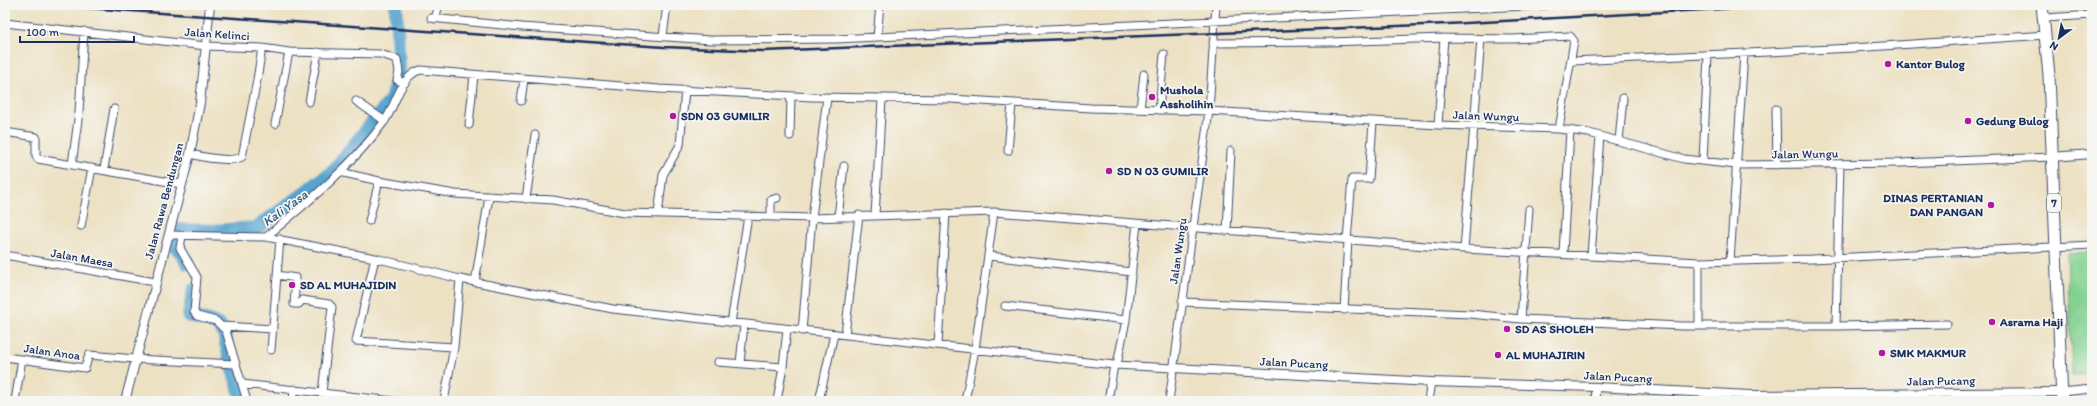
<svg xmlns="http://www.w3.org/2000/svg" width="2097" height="406" font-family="Itim,sans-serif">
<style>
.green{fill:#82d190;stroke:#4e8077}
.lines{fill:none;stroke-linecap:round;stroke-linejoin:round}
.river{stroke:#54a3ce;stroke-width:14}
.minor-casing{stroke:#3a4a6d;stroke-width:9}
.tertiary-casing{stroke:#3a4a6d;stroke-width:10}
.trunk-casing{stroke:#3a4a6d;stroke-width:13}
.minor{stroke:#fff;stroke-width:7}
.tertiary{stroke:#fff;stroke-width:8}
.trunk{stroke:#fff;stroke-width:11}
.rail{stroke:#1b2f5e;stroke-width:2.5}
.poi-dot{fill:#b5179e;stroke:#f6f6f2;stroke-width:1.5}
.labels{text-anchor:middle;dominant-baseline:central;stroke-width:3.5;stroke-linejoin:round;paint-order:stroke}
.shield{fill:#f6f6f2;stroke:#5d6b8a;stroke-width:1}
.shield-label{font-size:11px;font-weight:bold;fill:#1b2f5e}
.street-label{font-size:12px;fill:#1b2f5e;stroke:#f6f6f2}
.poi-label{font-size:12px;font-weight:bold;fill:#1b2f5e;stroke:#f6f6f2;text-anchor:start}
.water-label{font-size:13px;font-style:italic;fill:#2f5885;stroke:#f6f6f2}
</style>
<rect width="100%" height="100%" fill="#f6f6f2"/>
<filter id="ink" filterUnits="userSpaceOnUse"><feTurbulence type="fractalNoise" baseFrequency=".025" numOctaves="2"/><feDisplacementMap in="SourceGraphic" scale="8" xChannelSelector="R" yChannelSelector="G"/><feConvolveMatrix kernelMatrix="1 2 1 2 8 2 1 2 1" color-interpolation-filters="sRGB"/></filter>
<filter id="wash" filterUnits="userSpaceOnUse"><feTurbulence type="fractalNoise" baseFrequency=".012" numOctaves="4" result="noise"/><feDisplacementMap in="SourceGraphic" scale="16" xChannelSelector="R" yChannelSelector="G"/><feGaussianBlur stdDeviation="0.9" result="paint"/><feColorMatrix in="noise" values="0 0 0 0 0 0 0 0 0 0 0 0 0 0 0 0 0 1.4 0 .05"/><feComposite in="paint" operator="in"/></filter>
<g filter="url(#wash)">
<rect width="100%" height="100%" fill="#ede1c3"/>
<!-- green -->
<path class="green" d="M2092 252V374L2072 375 2067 253Z"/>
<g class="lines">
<!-- river -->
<path class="river" d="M187 263 180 251 174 246 176 230 213 231 256 228 300 197 333 171 391 100 399 73 396 5
M194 290 189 316 210 321 220 326 224 334 231 363 243 401"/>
</g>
</g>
<g filter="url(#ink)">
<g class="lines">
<defs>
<path id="minor" d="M431 18 522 27 711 40 836 39 1547 5
M2045 18 2092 15
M435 19 439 5
M5 23 206 46 262 48 289 52 380 54 397 59 399 72 397 80 405 83
M663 36 667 5
M877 37 880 5
M1213 43 1330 42 1444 38 1513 39 1570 36 1574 41 1559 129
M1572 61 1853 48 2046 35
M356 101 385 121
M521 101 524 79
M309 102 318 52
M1140 109 1144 74
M1776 109 1777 165
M1159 110 1164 54
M275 124 289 52
M469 125 474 75
M1438 125 1444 38
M5 132 36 137V156L38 159 181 184
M790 136 791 96
M1619 141 1623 98
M1008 151 1012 103
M190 154C203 157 229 163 242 157L257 80 262 48
M1703 161 1708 55
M72 165 79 112 84 31
M104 169 114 109
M340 172 379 181 455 194 553 200 625 213 812 218 994 212 975 349 965 401
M526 199 535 135
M994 212 1464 249 1699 262 1812 259 2092 245
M658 214 663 175 680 145 685 90
M875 215 882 99
M771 216V200L777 198
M838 217 844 166
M369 221 379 181
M81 226 92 168
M1227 231 1231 151
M169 235 266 237 375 258 460 279 613 309 1114 365 1174 368
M182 236 180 248 197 277 194 312 197 316 216 321 226 331 247 401
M266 237C308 202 352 166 384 122 396 106 399 77 420 70L659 89 813 97 951 99 1091 108 1209 111 1438 125 1559 129 1589 133 1684 159 1736 165 1902 163 2051 157
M1347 240 1352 179H1369L1373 122
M1464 249 1481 39
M1563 253 1570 130
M5 255 155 282
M1591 255 1600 136
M989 256 1132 272
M375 258 356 341 454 347
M1730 261 1744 54
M1699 262V325
M277 275 296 278 294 304H299L302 300 329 304 332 307 321 401
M475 282 489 197
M1182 302 1470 314 1521 319 1682 326H1836L1947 324
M1005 306 1126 320
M1344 310 1348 240
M1521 319 1529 209
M731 323 748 216
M222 326 273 329
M1836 326 1840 164
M802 331 812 218 827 97
M845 335 859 215
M938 345 946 213
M271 350 280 239
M5 357 85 368 89 355 135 359 235 364
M718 362 783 367 777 401
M740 363 744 325
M1117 365 1126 320 1137 224
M783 367 787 329
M242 384 393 401
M2061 392 2092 389
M15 401 22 359
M293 401 294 389
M444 401 454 347 460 279
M819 401 834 334
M1108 401 1114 365
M1169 401 1209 111 1216 5
M1428 401 1431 382
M1595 401 1596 387"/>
<path id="tertiary" d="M2051 157 2092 154
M1174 368 1431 382 1596 387 1750 395 2061 392
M125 401 190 154 200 103 210 5"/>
<path id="trunk" d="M2042 5 2049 75 2062 401"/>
</defs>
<!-- minor casing -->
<use href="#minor" class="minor-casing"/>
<!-- tertiary casing -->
<use href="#tertiary" class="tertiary-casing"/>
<!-- trunk casing -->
<use href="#trunk" class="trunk-casing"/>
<!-- minor -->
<use href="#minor" class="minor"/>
<!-- tertiary -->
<use href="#tertiary" class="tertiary"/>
<!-- trunk -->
<use href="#trunk" class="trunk"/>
<!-- rail -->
<path class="rail" d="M42 5 664 47 763 51 1448 24 1795 5"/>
</g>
</g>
<!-- markers -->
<g class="poi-dot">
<circle cx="1888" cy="64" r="4"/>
<circle cx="1152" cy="97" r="4"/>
<circle cx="673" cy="116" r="4"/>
<circle cx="1968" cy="121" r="4"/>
<circle cx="1109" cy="171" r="4"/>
<circle cx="1991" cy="205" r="4"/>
<circle cx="292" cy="285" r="4"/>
<circle cx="1992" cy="322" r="4"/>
<circle cx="1507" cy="329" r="4"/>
<circle cx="1882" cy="353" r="4"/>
<circle cx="1498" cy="355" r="4"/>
</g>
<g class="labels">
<!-- shield labels -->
<rect class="shield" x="2047" y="194" width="14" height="18" rx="3"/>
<g class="shield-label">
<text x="2054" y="203">7</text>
</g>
<!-- street labels -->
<g class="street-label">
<text transform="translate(217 34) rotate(4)">Jalan Kelinci</text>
<text transform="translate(1486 116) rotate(2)">Jalan Wungu</text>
<text transform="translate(1805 154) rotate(-1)">Jalan Wungu</text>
<text transform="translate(164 201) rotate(-75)">Jalan Rawa Bendungan</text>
<text transform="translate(1178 251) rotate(-82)">Jalan Wungu</text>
<text transform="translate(82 258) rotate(10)">Jalan Maesa</text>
<text transform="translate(52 352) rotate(8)">Jalan Anoa</text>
<text transform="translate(1294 363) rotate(3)">Jalan Pucang</text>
<text transform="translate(1618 377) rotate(3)">Jalan Pucang</text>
<text transform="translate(1941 381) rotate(-1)">Jalan Pucang</text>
</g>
<!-- poi labels -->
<g class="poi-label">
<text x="1896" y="64">Kantor Bulog</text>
<text x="1160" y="90">Mushola<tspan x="1160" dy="14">Assholihin</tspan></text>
<text x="681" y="116">SDN 03 GUMILIR</text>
<text x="1976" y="121">Gedung Bulog</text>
<text x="1117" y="171">SD N 03 GUMILIR</text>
<text x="1983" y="198" text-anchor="end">DINAS PERTANIAN<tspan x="1983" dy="14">DAN PANGAN</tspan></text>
<text x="300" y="285">SD AL MUHAJIDIN</text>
<text x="2000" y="322">Asrama Haji</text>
<text x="1515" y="329">SD AS SHOLEH</text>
<text x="1890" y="353">SMK MAKMUR</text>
<text x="1506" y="355">AL MUHAJIRIN</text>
</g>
<!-- water labels -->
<g class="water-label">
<text transform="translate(285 208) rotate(-36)">Kali Yasa</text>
</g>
</g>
<!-- margin -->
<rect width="2097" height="406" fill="none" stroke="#f6f6f2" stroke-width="20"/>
<!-- north arrow -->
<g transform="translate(2059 38) rotate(212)" stroke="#f6f6f2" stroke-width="3" paint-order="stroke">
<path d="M0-3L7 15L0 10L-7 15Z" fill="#1b2f5e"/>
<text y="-6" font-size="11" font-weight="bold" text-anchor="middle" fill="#1b2f5e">N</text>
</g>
<!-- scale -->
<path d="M20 36v6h114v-6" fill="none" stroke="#1b2f5e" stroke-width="2"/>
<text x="26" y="36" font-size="12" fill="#1b2f5e" stroke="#f6f6f2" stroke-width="3" paint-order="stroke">100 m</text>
</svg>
